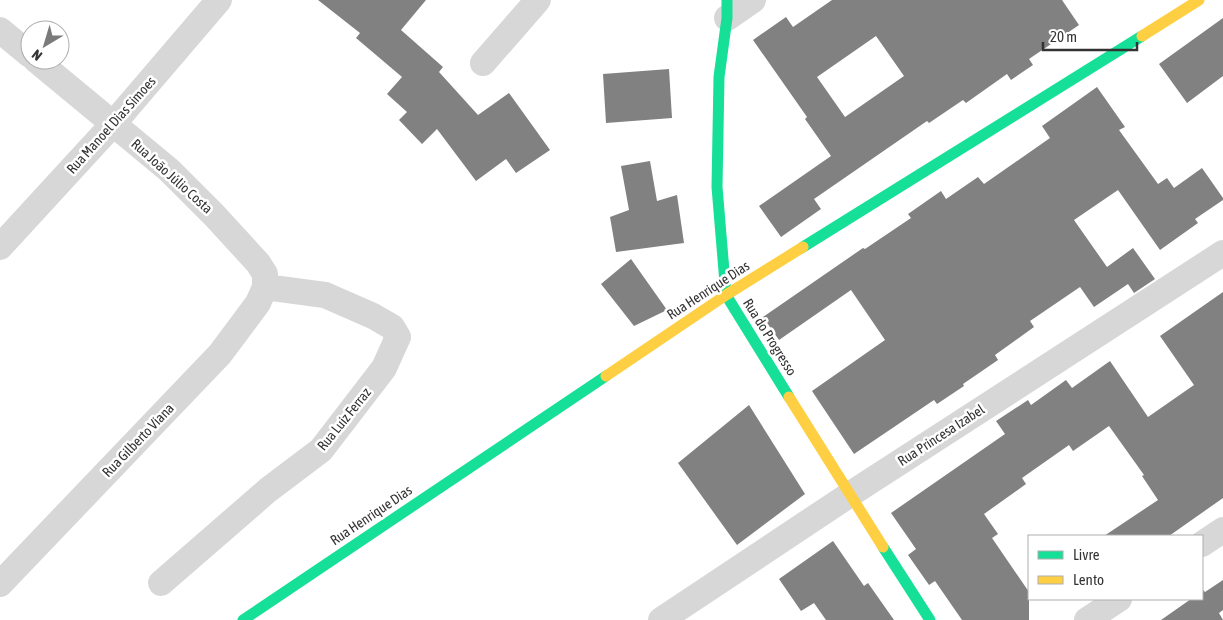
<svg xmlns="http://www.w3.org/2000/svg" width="1223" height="620" font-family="'Asap Condensed',sans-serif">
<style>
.building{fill:#818181;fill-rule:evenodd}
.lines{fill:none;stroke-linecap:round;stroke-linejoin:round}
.street{stroke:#d7d7d7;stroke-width:26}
.fast{stroke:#16e098;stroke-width:11}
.slow{stroke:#ffcf43;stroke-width:11}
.labels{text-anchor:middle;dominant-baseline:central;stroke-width:5;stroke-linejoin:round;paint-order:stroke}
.street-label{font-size:14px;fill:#333;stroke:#fff}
</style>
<rect width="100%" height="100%" fill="#fff"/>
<!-- building -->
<path class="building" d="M318 0H426L401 30 443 67 439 72 478 115 509 93 550 150 516 173 506 159 476 181 437 129 422 144 399 120 407 112 387 94 402 77 356 38 360 33Z
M832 0H1062L1079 25 1029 59 1033 65 1011 80 1007 74 966 103 963 100 929 123 927 121 814 199 821 209 781 237 759 206 831 156 805 119 807 117 753 40 786 17 793 27ZM876 36 904 76 845 117 817 77Z
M1223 18V76L1187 103 1159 64Z
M669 69 672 118 606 123 603 74Z
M1097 87 1125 127 1119 130 1158 184 1167 178 1174 188 1202 168 1223 198V200L1195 219 1198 223 1160 250 1118 190 1074 220 1107 267 1133 248 1155 279 1134 293 1128 284 1094 307 1080 287 1030 321 1034 327 995 355 998 360 963 384 964 386 937 404 934 400 854 454 812 391 885 340 851 290 779 340 763 317 863 248 865 249 911 218 908 214 941 191 946 199 978 177 984 184 1050 138 1042 126Z
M650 161 657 201 677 195 684 243 616 252 610 217 629 210 621 166Z
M631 259 667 310 634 326 601 284Z
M1223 292V498L1169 536H1104L1158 500 1142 476 1144 475 1109 426 1073 451 1069 445 1022 478 1026 484 984 514 998 534 992 538 1029 592V620H962L935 581 929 585 908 555 916 549 891 513 1005 434 996 421 1028 400 1031 405 1066 380 1072 388 1110 361 1148 417 1194 385 1160 336Z
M749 405 805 494 737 545 678 463Z
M833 541 864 586 868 583 894 620H826L814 603 801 611 779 579Z
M1223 580V610L1219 613 1223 620H1161L1191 599H1202V591L1203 590 1205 592Z"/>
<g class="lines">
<!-- street -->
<path class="street" d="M727 18 753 0
M0 30 30 55
M483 63 538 0
M0 247 113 124 219 0
M1202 544 1223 530
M161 583 268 490 321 450 384 368 398 337 392 327 373 316 325 295 265 287
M0 584 220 354 258 303 265 287V274L258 263 214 215 169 170 36 60
M661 620 849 495 1223 253
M1087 620 1119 599"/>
<!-- fast -->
<path class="fast" d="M727 0V18L719 77 717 187 726 295 789 397
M803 247 1142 36
M883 547 930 620
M243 620 606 376"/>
<!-- slow -->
<path class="slow" d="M1142 36 1199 0
M606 376 726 295 803 247
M789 397 883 547"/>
</g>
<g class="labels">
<!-- street labels -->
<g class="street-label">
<text transform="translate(111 125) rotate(-48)">Rua Manoel Dias Simoes</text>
<text transform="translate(172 176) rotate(42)">Rua João Júlio Costa</text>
<text transform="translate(708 290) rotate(-33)">Rua Henrique Dias</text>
<text transform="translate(770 337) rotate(58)">Rua do Progresso</text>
<text transform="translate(344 419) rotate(-51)">Rua Luiz Ferraz</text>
<text transform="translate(941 435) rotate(-33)">Rua Princesa Izabel</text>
<text transform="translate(138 440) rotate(-46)">Rua Gilberto Viana</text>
<text transform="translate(371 515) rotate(-34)">Rua Henrique Dias</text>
</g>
</g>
<!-- legend -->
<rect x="1028" y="535" width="175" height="65" fill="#ffffff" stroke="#adadad"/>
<rect x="1038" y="551" width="25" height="8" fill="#16e098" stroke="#adadad"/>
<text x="1073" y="560" font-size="15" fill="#333333">Livre</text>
<rect x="1038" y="576" width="25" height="8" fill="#ffcf43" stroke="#adadad"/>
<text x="1073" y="585" font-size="15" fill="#333333">Lento</text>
<!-- north arrow -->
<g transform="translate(45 45) rotate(218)"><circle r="24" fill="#ffffff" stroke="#adadad"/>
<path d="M0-4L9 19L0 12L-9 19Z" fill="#7a7a7a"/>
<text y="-8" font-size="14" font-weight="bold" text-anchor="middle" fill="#333333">N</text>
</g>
<!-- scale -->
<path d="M1043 42v8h94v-8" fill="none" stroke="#333333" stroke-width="2.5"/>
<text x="1050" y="42" font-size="15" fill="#333333" stroke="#ffffff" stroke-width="4" paint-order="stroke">20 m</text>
</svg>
